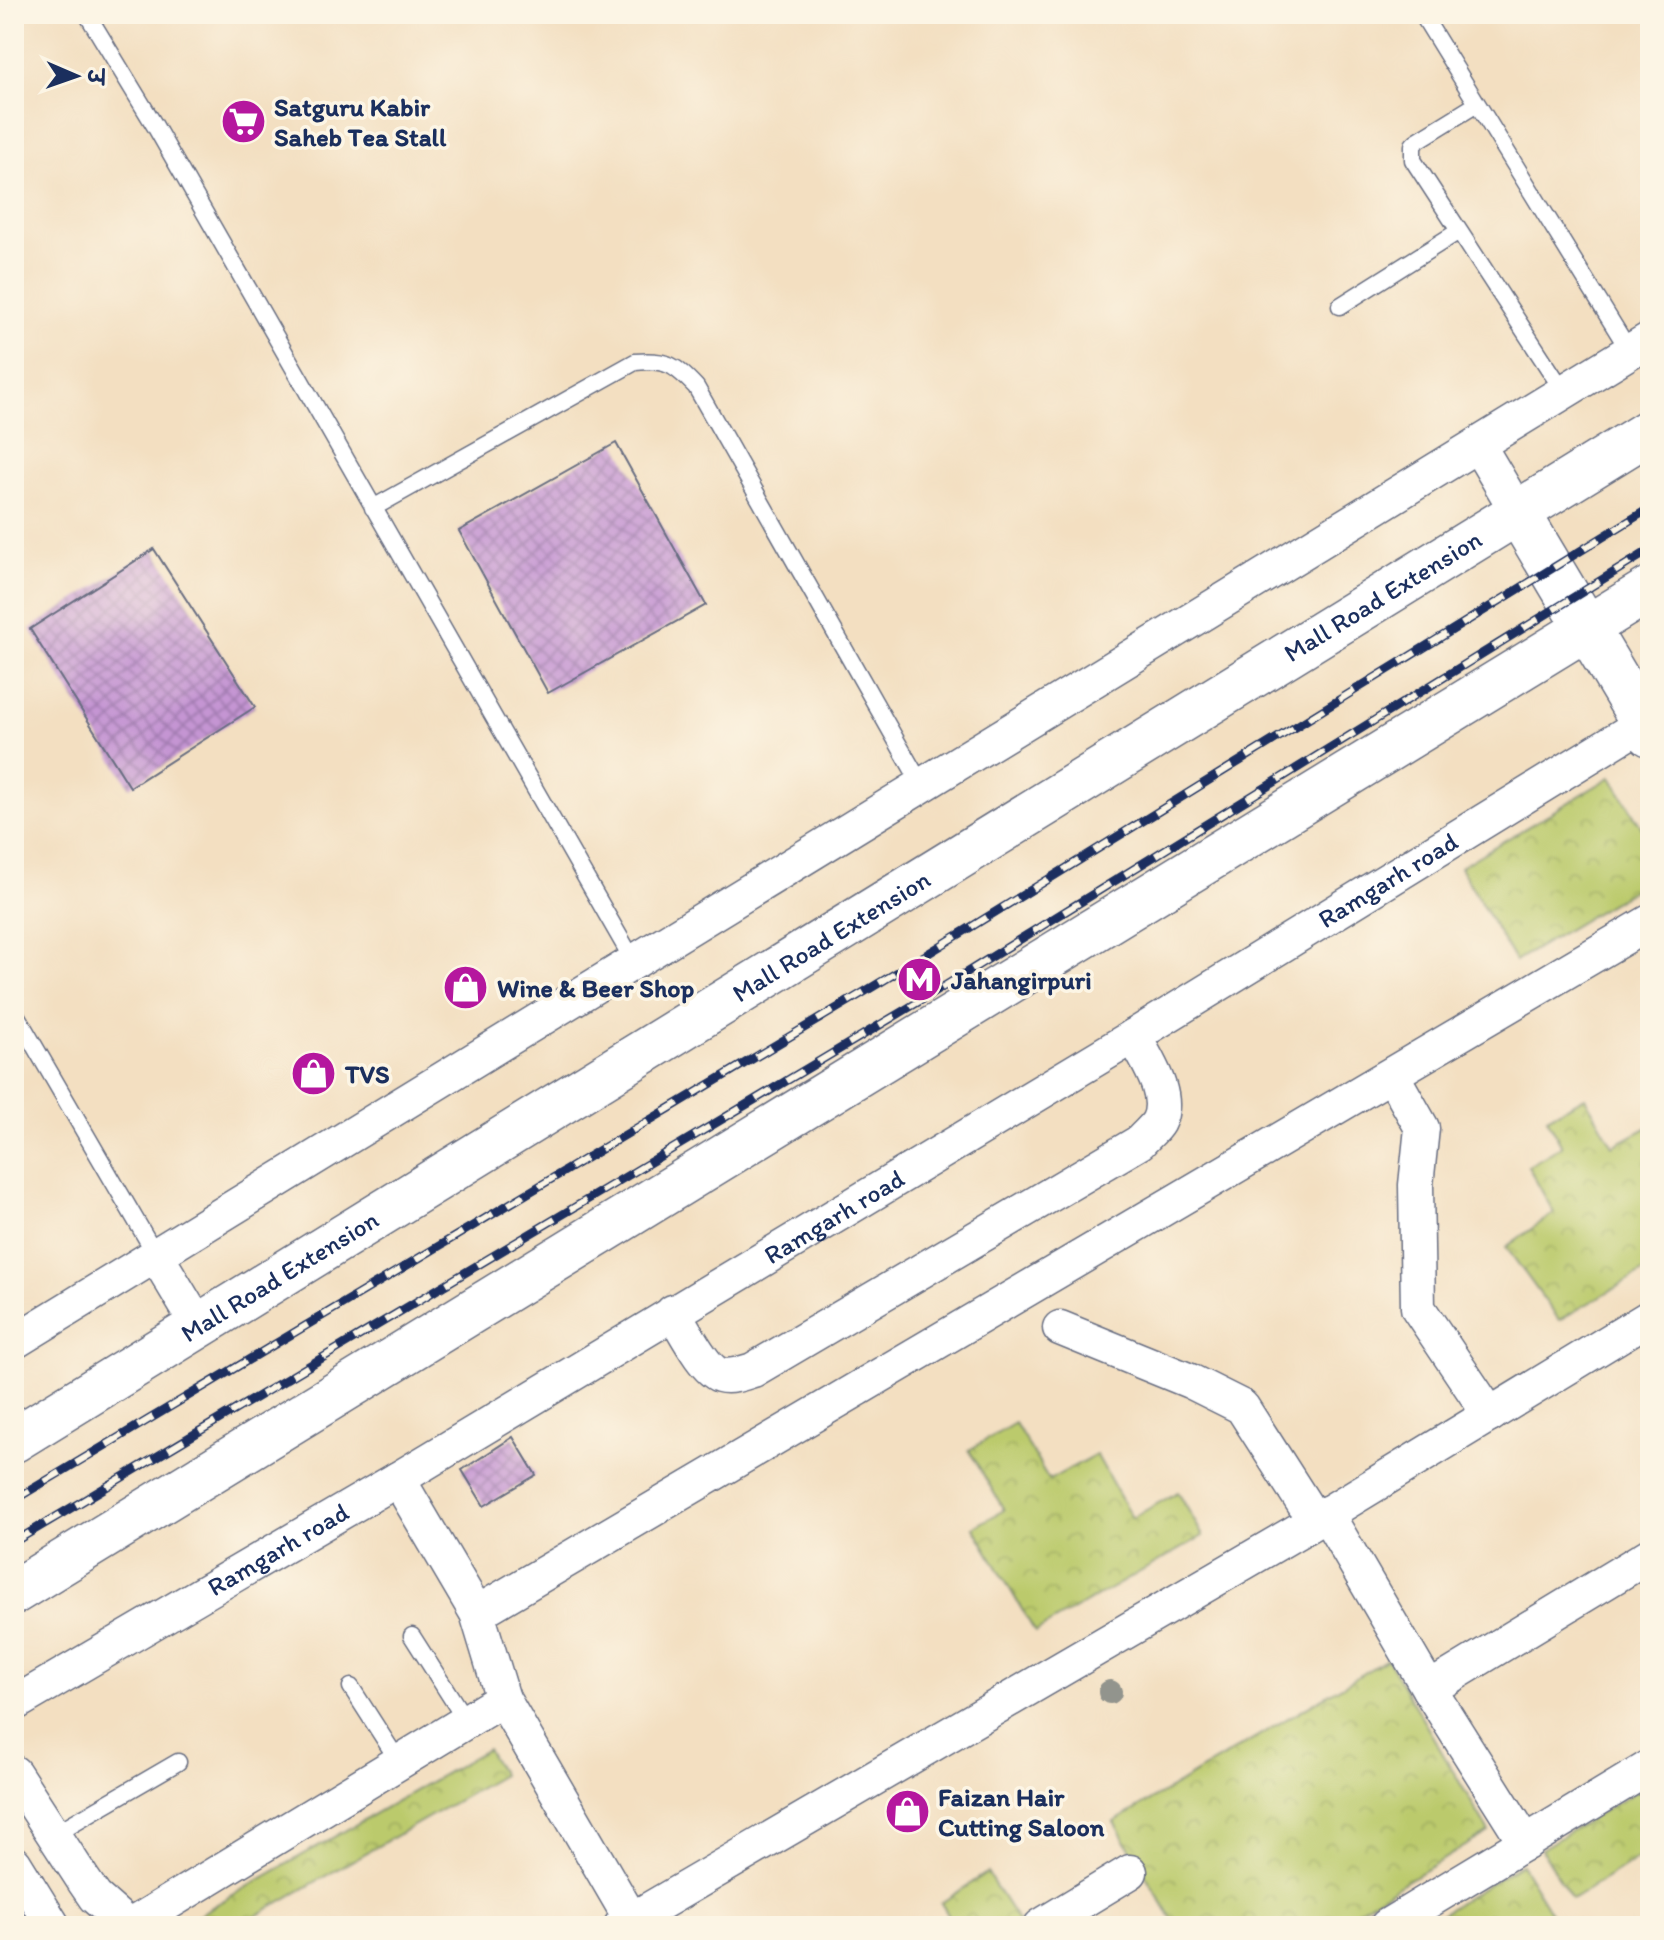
<svg xmlns="http://www.w3.org/2000/svg" width="1664" height="1940" font-family="Itim,'Playpen Sans Deva',sans-serif">
<style>
.park{fill:url(#park-crowns);stroke:#6b7c65;stroke-width:2}
.building{fill:url(#building-cross-hatch)}
.lines{fill:none;stroke-linecap:round;stroke-linejoin:round}
.lane-casing{stroke:#676d81;stroke-width:19}
.street-casing{stroke:#676d81;stroke-width:37}
.secondary-casing{stroke:#676d81;stroke-width:47}
.lane{stroke:#fff;stroke-width:16}
.street{stroke:#fff;stroke-width:34}
.secondary{stroke:#fff;stroke-width:44}
.rail-casing{stroke:#1b2f5e;stroke-width:9}
.rail{stroke:#fcf5e5;stroke-width:6;stroke-dasharray:18;stroke-linecap:butt}
.tree{fill:#92948d}
.labels{text-anchor:middle;dominant-baseline:central;stroke-width:7;stroke-linejoin:round;paint-order:stroke}
.poi-label{font-size:26px;font-weight:bold;fill:#1b2f5e;stroke:#fcf5e5;text-anchor:start}
.street-label{font-size:26px;fill:#1b2f5e;stroke:#fcf5e5}
</style>
<defs>
<pattern id="park-crowns" width="20" height="18" patternUnits="userSpaceOnUse" patternTransform="scale(2)"><rect width="20" height="18" fill="#bbca6c"/><path d="M2 6a3 3 0 1 1 6 0M12 15a3 3 0 1 1 6 0" fill="none" stroke="#a0ae60"/></pattern>
<pattern id="building-cross-hatch" width="8" height="8" patternUnits="userSpaceOnUse" patternTransform="scale(2)"><rect width="8" height="8" fill="#c595d3"/><path d="M0 0l8 8M0 8l8-8" fill="none" stroke="#9f7aae"/></pattern>
</defs>
<rect width="100%" height="100%" fill="#fcf5e5"/>
<filter id="ink" filterUnits="userSpaceOnUse"><feTurbulence type="fractalNoise" baseFrequency=".0125" numOctaves="2"/><feDisplacementMap in="SourceGraphic" scale="16" xChannelSelector="R" yChannelSelector="G"/><feConvolveMatrix kernelMatrix="1 2 1 2 8 2 1 2 1" color-interpolation-filters="sRGB"/></filter>
<filter id="wash" filterUnits="userSpaceOnUse"><feTurbulence type="fractalNoise" baseFrequency=".006" numOctaves="4" result="noise"/><feDisplacementMap in="SourceGraphic" scale="32" xChannelSelector="R" yChannelSelector="G"/><feGaussianBlur stdDeviation="1.8" result="paint"/><feColorMatrix in="noise" values="0 0 0 0 0 0 0 0 0 0 0 0 0 0 0 0 0 1.4 0 .05"/><feComposite in="paint" operator="in"/></filter>
<g filter="url(#wash)">
<rect width="100%" height="100%" fill="#f3dfc1"/>
<!-- park -->
<path class="park" d="M1611 777 1650 841V880L1515 961 1460 867Z
M1585 1097 1613 1146 1650 1126V1268L1559 1320 1506 1247 1554 1213 1528 1166 1562 1146 1547 1118Z
M1015 1423 1049 1480 1096 1454 1132 1518 1178 1492 1203 1536 1035 1632 974 1527 1004 1510 969 1450Z
M1387 1659 1489 1832 1331 1926H1176L1114 1822Z
M487 1749 502 1775 238 1926H179Z
M1650 1783V1851L1572 1899 1541 1849Z
M1521 1864 1559 1926H1528L1525 1922 1519 1926H1422Z
M987 1873 1021 1926H955L941 1903Z"/>
<g id="blocks">
<!-- building -->
<path class="building" d="M616 443 706 605 548 693 459 531Z
M154 549 255 707 130 787 30 629Z
M513 1437 536 1475 484 1506 462 1470Z"/>
</g>
</g>
<g filter="url(#ink)">
<use href="#blocks" fill-opacity="0" stroke="#676d81" stroke-width="2"/>
<g class="lines">
<defs>
<path id="lane" d="M87 14 155 126 634 962
M1422 14 1630 352
M1477 104 1417 141 1413 145V160L1564 392
M1340 306 1459 231
M373 508 635 362C667 359 675 365 696 387L922 786
M14 1011 156 1255
M412 1636 466 1721
M351 1687 399 1762
M54 1834 178 1762"/>
<g id="street">
<path d="M1478 445 1517 511"/>
<path d="M1392 1075 1422 1128 1416 1185 1418 1308 1490 1415"/>
<path d="M156 1255 199 1327"/>
<path d="M673 1312C683 1327 703 1369 720 1375 731 1378 743 1373 753 1370L1140 1142C1145 1136 1154 1129 1158 1122 1172 1095 1146 1060 1134 1036"/>
<path d="M1060 1328 1190 1381 1242 1407 1315 1521"/>
<path d="M14 1342 1650 339"/>
<path d="M398 1479 477 1613 503 1699"/>
<path d="M1326 1513 1429 1689 1526 1843"/>
<path d="M477 1613 1650 922"/>
<path d="M1429 1689 1650 1555"/>
<path id="s1" d="M14 1704 398 1479 1134 1036 1650 719"/>
<path d="M14 1773 84 1881 95 1897 128 1926"/>
<path d="M14 1863 53 1926"/>
<path d="M130 1926 503 1699 635 1926"/>
<path d="M621 1926 1315 1521 1650 1317"/>
<path d="M1041 1926 1130 1872"/>
<path d="M1387 1926 1650 1767"/>
</g>
<g id="secondary">
<path d="M1517 511 1650 734"/>
<path id="s2" d="M14 1440 1650 431"/>
<path d="M14 1592 1650 589"/>
</g>
</defs>
<!-- lane casing -->
<use href="#lane" class="lane-casing"/>
<!-- street casing -->
<use href="#street" class="street-casing"/>
<!-- secondary casing -->
<use href="#secondary" class="secondary-casing"/>
<!-- lane -->
<use href="#lane" class="lane"/>
<!-- street -->
<use href="#street" class="street"/>
<!-- secondary -->
<use href="#secondary" class="secondary"/>
<defs>
<path id="rail" d="M14 1500 911 964 1650 508
M14 1542 930 995 1650 550"/>
</defs>
<!-- rail casing -->
<use href="#rail" class="rail-casing"/>
<!-- rail -->
<use href="#rail" class="rail"/>
</g>
<!-- trees -->
<circle class="tree" cx="1110" cy="1692" r="12"/>
</g>
<!-- icons -->
<defs>
<symbol id="supermarket-disc" viewBox="-11 -11 22 22"><circle r="9.5" fill="#b5179e" stroke="#fcf5e5"/><path d="M-6-5.5h2.5l.6 2H6L4.5 2H-2.5L-4.4-4H-6ZM-1.5 3.2a1.3 1.3 0 1 0 .1 0ZM3 3.2a1.3 1.3 0 1 0 .1 0Z" fill="#fff"/></symbol>
<symbol id="metro-disc" viewBox="-11 -11 22 22"><circle r="9.5" fill="#b5179e" stroke="#fcf5e5"/><path d="M-5.5 5V-5H-3L0 0L3-5H5.5V5H3V-.5L0 4L-3-.5V5Z" fill="#fff"/></symbol>
<symbol id="shop-disc" viewBox="-11 -11 22 22"><circle r="9.5" fill="#b5179e" stroke="#fcf5e5"/><path d="M-5-2.5h2.3a2.7 3.5 0 0 1 5.4 0H5L5.5 6h-11ZM-1.5-2.5h3a1.5 2.3 0 0 0-3 0Z" fill="#fff"/></symbol>
</defs>
<g fill-rule="evenodd">
<use href="#supermarket-disc" x="218" y="96" width="51" height="51"/>
<use href="#metro-disc" x="894" y="954" width="51" height="51"/>
<use href="#shop-disc" x="440" y="962" width="51" height="51"/>
<use href="#shop-disc" x="288" y="1048" width="51" height="51"/>
<use href="#shop-disc" x="882" y="1786" width="51" height="51"/>
</g>
<g class="labels">
<!-- poi labels -->
<g class="poi-label">
<text x="274" y="107">Satguru Kabir<tspan x="274" dy="30">Saheb Tea Stall</tspan></text>
<text x="951" y="980">Jahangirpuri</text>
<text x="497" y="988">Wine &amp; Beer Shop</text>
<text x="345" y="1074">TVS</text>
<text x="938" y="1797">Faizan Hair<tspan x="938" dy="30">Cutting Saloon</tspan></text>
</g>
<!-- street labels -->
<g class="street-label">
<text stroke="none"><textPath href="#s2" startOffset="1608">Mall Road Extension</textPath></text>
<text stroke="none"><textPath href="#s1" startOffset="1602">Ramgarh road</textPath></text>
<text stroke="none"><textPath href="#s2" startOffset="960">Mall Road Extension</textPath></text>
<text stroke="none"><textPath href="#s1" startOffset="954">Ramgarh road</textPath></text>
<text stroke="none"><textPath href="#s2" startOffset="312">Mall Road Extension</textPath></text>
<text stroke="none"><textPath href="#s1" startOffset="306">Ramgarh road</textPath></text>
</g>
</g>
<!-- margin -->
<rect width="1664" height="1940" fill="none" stroke="#fcf5e5" stroke-width="48"/>
<!-- north arrow -->
<g transform="translate(76 76) rotate(92)" stroke="#fcf5e5" stroke-width="6" paint-order="stroke">
<path d="M0-6L14 30L0 20L-14 30Z" fill="#1b2f5e"/>
<text y="-12" font-size="22" font-weight="bold" text-anchor="middle" fill="#1b2f5e">उ</text>
</g>
</svg>
